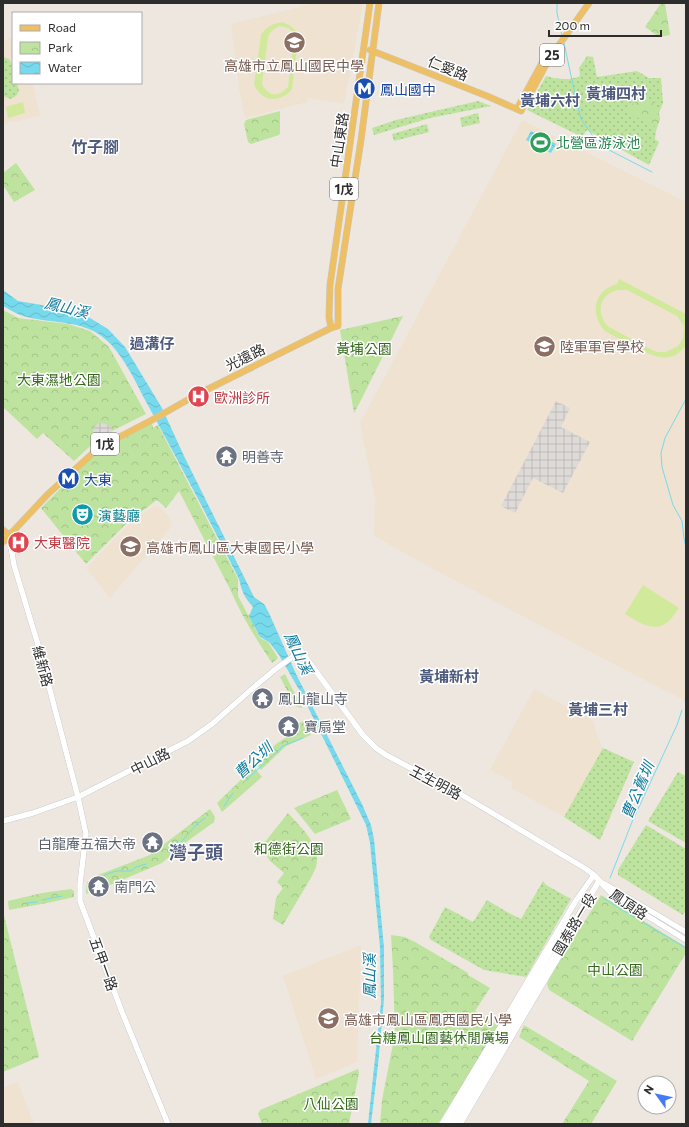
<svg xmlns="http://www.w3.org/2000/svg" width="689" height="1127" font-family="Commissioner,'Noto Sans TC',sans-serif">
	<defs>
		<pattern id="grass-dots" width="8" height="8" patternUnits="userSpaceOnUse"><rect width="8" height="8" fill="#bde39f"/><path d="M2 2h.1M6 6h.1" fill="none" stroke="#a3c389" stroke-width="1.8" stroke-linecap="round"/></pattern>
		<pattern id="park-crowns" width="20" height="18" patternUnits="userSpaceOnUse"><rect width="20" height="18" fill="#bde39f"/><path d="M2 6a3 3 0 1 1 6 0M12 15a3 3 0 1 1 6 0" fill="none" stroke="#a3c389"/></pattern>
		<pattern id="plaza-grid" width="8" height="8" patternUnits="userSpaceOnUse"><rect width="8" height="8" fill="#dedad7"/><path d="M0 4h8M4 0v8" fill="none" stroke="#bfbbb9"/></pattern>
		<pattern id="water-waves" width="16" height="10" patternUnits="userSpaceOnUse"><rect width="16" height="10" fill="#77d9ec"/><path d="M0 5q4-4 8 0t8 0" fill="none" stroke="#67bbcb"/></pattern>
	</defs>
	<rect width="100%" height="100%" fill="#eee7e0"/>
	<path fill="#efe2d1" d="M312,3h51l-19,101 -36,-6 -1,5h-4l-58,15 -6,-28 -8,-66 57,-14z
		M13,38v45h20l7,33 -37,8v-84z
		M522,120l164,82v499l-34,-17 -208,-109 -70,-39 1,-38 -15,-75z
		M158,505l12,13 2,8 -62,72 -24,-30 41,-42 24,-18z
		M534,689l58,31 3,4v5l2,4v4l3,4 3,7 -39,69 -53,-29 2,-6 -23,-12z
		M361,945l-4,117 -41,17 -33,-103z
		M18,1082l16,42h-31v-36z"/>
	<path fill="url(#grass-dots)" d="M587,56l6,1 4,20 40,-6 12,7h12l2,25 -4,10 1,6 -4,12 -1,8 4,3 -10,23 -45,-25 -17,-10 -5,7 -55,-27 19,-34c11,3 23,5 34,0l-1,-8z
		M3,57l6,2c5,7 4,15 4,24h4l2,8 -3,5 -5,3 -8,-3z
		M478,101l13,5 -61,12 -56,17 -2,-7 24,-8z
		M478,113l2,10 -18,4 -2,-9z
		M427,124l2,8 -35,9 -2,-7z
		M603,748l31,14 -34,78 -36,-23z
		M678,772l8,4v67l-38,-22z
		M646,825l40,24v61l-3,5 -65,-40v-5z
		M543,881l3,4 25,14 -45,78 -42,-7 -53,-30 -2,-3 16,-30 28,15 14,-22 20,12 14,7z"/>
	<path fill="url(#park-crowns)" d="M661,3h4l5,32 -11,2 -14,-10z
		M651,99l4,2 4,18 -6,9 -25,-17 7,-11z
		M280,111v22l-1,2 -28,9 -3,-2 -4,-18 2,-4z
		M16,163l19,27 -21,12 -11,-17v-12z
		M3,310l15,8 50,6 22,7 19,16 37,67 -46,23 -26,24 -31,-28 -6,6 -34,-32z
		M403,316l-44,88 -5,9 -14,-83z
		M152,423l1,5 5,-3 80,154v17l10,19 3,-1 4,14 5,10 8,4 10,16 -6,5c-16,-24 -31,-48 -42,-74l-51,-98 -13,17 -9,-8 -27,20 -44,44 -45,-56 57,-57z
		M285,674l17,34 -7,-2 -15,-29z
		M304,721l7,14 -25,11 -25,24 -5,-6 20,-20 17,-11 4,-9z
		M254,767l8,10 -40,35 -5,-9z
		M337,790l14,29 -36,15 -21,-26z
		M210,809l5,8 -1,5 -29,21 -23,20 -59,25 -17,6 1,-12 11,-7 52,-20z
		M288,813c13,15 34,32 28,54 -1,3 -3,6 -4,9l-29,49 -10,-6 3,-21 7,-10 -6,-6 7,-9 -14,-12 -9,-14z
		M71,889l3,2v6l-22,5 -43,8 -1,-9 34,-8z
		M601,895l85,52v6l-54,88 -83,-51 -2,-6 3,-7z
		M3,911l36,146 -36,15z
		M391,935l14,2 10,5 53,31v2l22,13 -15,23 24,15 -61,98h-58l2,-24 13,-66 -2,-64z
		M524,1025l93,56 -26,43h-29l27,-43 -70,-44z
		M358,1069l1,4 -10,51h-87l-4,-10 2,-4z"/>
	<path fill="#d0e99b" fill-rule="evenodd" d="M282,22c9,3 15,7 16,17l-6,50c-4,5 -7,7 -13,9 -13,3 -18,-2 -25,-13l7,-50c5,-9 12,-11 21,-13zM279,26c10,1 15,4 15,14l-6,47c-10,11 -19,10 -26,-3l6,-47c2,-6 6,-8 11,-11z
		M23,102l2,11 -17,5 -2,-11z
		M619,279l67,35v31c-15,22 -35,10 -53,1 -9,-5 -19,-10 -28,-15 -16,-17 -11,-41 12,-47zM618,290h9l50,26 7,10 -1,12 -5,8 -12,6h-8l-4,-1 -45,-24c-14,-13 -10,-33 9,-37z
		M643,585l36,23c-3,4 -6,9 -10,13 -14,13 -31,1 -44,-7z"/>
	<path fill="url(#plaza-grid)" d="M556,401l14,7 -9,19 29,15 -27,51 -30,-15 -18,35 -14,-7z
		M99,423l8,1 4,4 1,7 -3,2 -8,4 -6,-3 -2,-3v-5l1,-3z"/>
	<path fill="url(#water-waves)" d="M531,131l25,13 -5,9 -25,-13z
		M3,290l15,11 47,8 25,9 18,11 17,18 37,61 22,48 70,141 10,7 5,9 27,61 66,130 9,21 3,14 10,109v51l-6,66 -7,59h-3l13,-121 -1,-56 -10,-104 -4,-18 -65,-132 -22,-38 -10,-13 -9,-5 -11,-21 4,-9c-9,-10 -11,-15 -14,-28 -29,-58 -59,-115 -90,-172 -13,-23 -26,-56 -49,-72 -20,-14 -46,-12 -69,-17 -11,-2 -19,-7 -28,-12z"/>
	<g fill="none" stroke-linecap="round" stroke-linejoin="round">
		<path stroke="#77d9ec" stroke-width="1" d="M557,3v10l5,23
			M564,43l12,56 5,20 14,20 14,11 43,22
			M686,399l-21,39 -4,15 1,14 11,38 9,16 2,17 2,10
			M685,701l1,-3
			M315,732l5,-2
			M243,783l40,-37 20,-8
			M224,806l9,-13
			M170,853l5,-10h5l17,-19 8,-6
			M610,878l22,-56 45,-97 5,-15
			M87,889l4,-5 16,-10 9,-3h15l5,-4 10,-3
			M603,898l34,21
			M42,900l20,-4
			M27,903l10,-1
			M644,923l42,25"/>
		<defs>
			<path id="secondary" d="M9,535l5,30 25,83 39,149 8,37 -6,50v17l42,111 46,112
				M3,821l30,-8 45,-16 110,-56 24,-17 41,-36 24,-20 24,-17 62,84 13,13 10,7 76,40 124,74 8,6 18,19 74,46
				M605,884l81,48
				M442,1124l135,-225 17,-24
				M448,1124l82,-138 37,-63
				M454,1124l145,-243
				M460,1124l118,-200"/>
			<path id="primary" d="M370,50l117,46 34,15 28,-52 40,-56
				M517,109l25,-46
				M331,328l-2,-11 1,-32 40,-282
				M3,530l6,5
				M3,542l45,-48 45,-41 13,-9 46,-24 46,-26 133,-66 7,-2v-37l23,-149 18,-137"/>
		</defs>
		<use href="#secondary" stroke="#b3b7c0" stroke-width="6"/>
		<use href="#primary" stroke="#c8c8c8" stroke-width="7"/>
		<use href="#secondary" stroke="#fff" stroke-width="5.5"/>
		<use href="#primary" stroke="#eec066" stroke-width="6"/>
	</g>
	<defs>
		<symbol id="school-disc" viewBox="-11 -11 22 22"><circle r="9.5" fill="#8d6e63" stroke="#fff"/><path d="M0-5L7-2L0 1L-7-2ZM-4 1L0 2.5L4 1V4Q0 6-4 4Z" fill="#fff"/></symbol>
		<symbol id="metro-disc" viewBox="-11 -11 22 22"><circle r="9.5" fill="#1a4fb4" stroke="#fff"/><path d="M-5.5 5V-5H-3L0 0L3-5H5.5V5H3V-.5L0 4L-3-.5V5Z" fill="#fff"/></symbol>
		<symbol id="stadium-disc" viewBox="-11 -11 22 22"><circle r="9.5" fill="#2e9e5b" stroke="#fff"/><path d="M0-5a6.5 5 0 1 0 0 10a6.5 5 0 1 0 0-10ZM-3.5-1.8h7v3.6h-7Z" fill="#fff"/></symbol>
		<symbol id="university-disc" viewBox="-11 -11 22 22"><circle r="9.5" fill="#8d6e63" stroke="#fff"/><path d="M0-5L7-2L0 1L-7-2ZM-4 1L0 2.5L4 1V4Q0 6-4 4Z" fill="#fff"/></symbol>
		<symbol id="hospital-disc" viewBox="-11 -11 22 22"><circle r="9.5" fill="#e0444e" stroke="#fff"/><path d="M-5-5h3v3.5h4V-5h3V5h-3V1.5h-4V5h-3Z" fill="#fff"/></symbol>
		<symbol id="temple-disc" viewBox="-11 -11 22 22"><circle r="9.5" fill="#6b7280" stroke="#fff"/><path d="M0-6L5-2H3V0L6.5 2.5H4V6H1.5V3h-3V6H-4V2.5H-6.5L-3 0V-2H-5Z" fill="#fff"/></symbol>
		<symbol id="theatre-disc" viewBox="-11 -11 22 22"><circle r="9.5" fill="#0f9aa8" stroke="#fff"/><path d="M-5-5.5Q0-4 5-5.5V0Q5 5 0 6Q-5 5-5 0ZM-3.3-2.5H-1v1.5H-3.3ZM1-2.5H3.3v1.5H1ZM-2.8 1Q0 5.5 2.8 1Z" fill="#fff"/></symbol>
	</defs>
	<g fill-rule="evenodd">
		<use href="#school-disc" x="282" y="30" width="25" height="25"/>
		<use href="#metro-disc" x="352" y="76" width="25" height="25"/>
		<use href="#stadium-disc" x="528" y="130" width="25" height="25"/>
		<use href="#university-disc" x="532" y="334" width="25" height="25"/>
		<use href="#hospital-disc" x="186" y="384" width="25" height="25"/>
		<use href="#temple-disc" x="214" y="444" width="25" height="25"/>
		<use href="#metro-disc" x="56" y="466" width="25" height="25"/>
		<use href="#theatre-disc" x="70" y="502" width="25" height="25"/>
		<use href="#hospital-disc" x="6" y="530" width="25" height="25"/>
		<use href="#school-disc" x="118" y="534" width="25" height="25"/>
		<use href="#temple-disc" x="250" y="686" width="25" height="25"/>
		<use href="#temple-disc" x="276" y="714" width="25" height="25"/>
		<use href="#temple-disc" x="140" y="830" width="25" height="25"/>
		<use href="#temple-disc" x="86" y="874" width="25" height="25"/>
		<use href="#school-disc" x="316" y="1006" width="25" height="25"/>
	</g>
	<g text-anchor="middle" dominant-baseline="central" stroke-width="3" stroke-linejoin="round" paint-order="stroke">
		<g fill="#fff" stroke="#6c6c6c" stroke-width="1">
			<rect x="540" y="44" width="24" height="22" rx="3"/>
			<rect x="330" y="178" width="28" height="22" rx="3"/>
			<rect x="91" y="433" width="28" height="22" rx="3"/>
		</g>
		<g font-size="13" font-weight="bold" fill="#2d2d2d">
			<text x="552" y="55">25</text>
			<text x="344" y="189">1戊</text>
			<text x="105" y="444">1戊</text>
		</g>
		<g font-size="14" fill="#785e54" stroke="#fff" text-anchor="start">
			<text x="294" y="65" text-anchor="middle">高雄市立鳳山國民中學</text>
			<text x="560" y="346">陸軍軍官學校</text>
			<text x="146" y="547">高雄市鳳山區大東國民小學</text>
			<text x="344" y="1019">高雄市鳳山區鳳西國民小學</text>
		</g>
		<g font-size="14" fill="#2d2d2d" stroke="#fff">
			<text transform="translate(448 68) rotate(22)">仁愛路</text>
			<text transform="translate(339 140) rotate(-82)">中山東路</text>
			<text transform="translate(245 357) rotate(-26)">光遠路</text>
			<text transform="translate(43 666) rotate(75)">維新路</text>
			<text transform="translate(150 761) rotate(-27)">中山路</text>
			<text transform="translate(436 782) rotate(28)">王生明路</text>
			<text transform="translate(629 904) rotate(34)">鳳頂路</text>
			<text transform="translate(574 924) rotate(-59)">國泰路一段</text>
			<text transform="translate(104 964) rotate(70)">五甲一路</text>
		</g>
		<g font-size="14" fill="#164399" stroke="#fff" text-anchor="start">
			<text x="380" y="89">鳳山國中</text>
			<text x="84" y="479">大東</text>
		</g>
		<g font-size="14" fill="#27864d" stroke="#fff" text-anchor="start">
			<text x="556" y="142">北營區游泳池</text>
		</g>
		<g font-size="14" fill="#356a1d" stroke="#fff">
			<text x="364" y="348">黃埔公園</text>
			<text x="59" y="379">大東濕地公園</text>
			<text x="289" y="848">和德街公園</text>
			<text x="615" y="969">中山公園</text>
			<text x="439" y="1037">台糖鳳山園藝休閒廣場</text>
			<text x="331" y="1103">八仙公園</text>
		</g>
		<g font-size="14" fill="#be3a42" stroke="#fff" text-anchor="start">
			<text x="214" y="397">歐洲診所</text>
			<text x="34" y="542">大東醫院</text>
		</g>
		<g font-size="14" fill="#5b616d" stroke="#fff" text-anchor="start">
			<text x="242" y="456">明善寺</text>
			<text x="278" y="698">鳳山龍山寺</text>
			<text x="304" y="726">寶扇堂</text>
			<text x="136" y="843" text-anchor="end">白龍庵五福大帝</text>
			<text x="114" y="886">南門公</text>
		</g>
		<g font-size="14" fill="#0d838f" stroke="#fff" text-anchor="start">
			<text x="98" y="515">演藝廳</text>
		</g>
		<g font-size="15" font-weight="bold" fill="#4e5b7d" stroke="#fff">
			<text x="616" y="93">黃埔四村</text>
			<text x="550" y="100">黃埔六村</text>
			<text x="152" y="343">過溝仔</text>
			<text x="449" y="676">黃埔新村</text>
			<text x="598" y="709">黃埔三村</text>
		</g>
		<g font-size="15" font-style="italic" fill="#117c9d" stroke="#fff">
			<text transform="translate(67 307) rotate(14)">鳳山溪</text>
			<text transform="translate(299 653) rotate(65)">鳳山溪</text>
			<text transform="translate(253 760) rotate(-42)">曹公圳</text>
			<text transform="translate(637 790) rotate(-67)">曹公舊圳</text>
			<text transform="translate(369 976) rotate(-90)">鳳山溪</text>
		</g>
		<g font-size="16" font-weight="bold" fill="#4e5b7d" stroke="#fff">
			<text x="95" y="146">竹子腳</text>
		</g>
		<g font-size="18" font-weight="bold" fill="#4e5b7d" stroke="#fff">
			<text x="196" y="852">灣子頭</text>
		</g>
	</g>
	<rect width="689" height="1127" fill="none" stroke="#2d2d2d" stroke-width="8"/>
	<rect x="12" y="12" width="130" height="72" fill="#ffffff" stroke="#ababab"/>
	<rect x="20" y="25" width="20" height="6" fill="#eec066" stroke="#ababab"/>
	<text x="48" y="32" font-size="12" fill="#2d2d2d">Road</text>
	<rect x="20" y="42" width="20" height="12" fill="url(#park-crowns)" stroke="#ababab"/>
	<text x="48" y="52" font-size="12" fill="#2d2d2d">Park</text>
	<rect x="20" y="62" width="20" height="12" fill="url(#water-waves)" stroke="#ababab"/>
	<text x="48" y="72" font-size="12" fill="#2d2d2d">Water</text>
	<g transform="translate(657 1095) rotate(303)"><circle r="19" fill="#ffffff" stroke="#ababab"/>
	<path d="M0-3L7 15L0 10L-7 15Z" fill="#4679f5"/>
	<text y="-6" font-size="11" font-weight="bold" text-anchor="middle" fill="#2d2d2d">N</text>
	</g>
	<path d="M549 30v6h112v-6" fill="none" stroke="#2d2d2d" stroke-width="2"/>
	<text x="555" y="30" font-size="12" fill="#2d2d2d" stroke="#ffffff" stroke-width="3" paint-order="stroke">200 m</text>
</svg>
